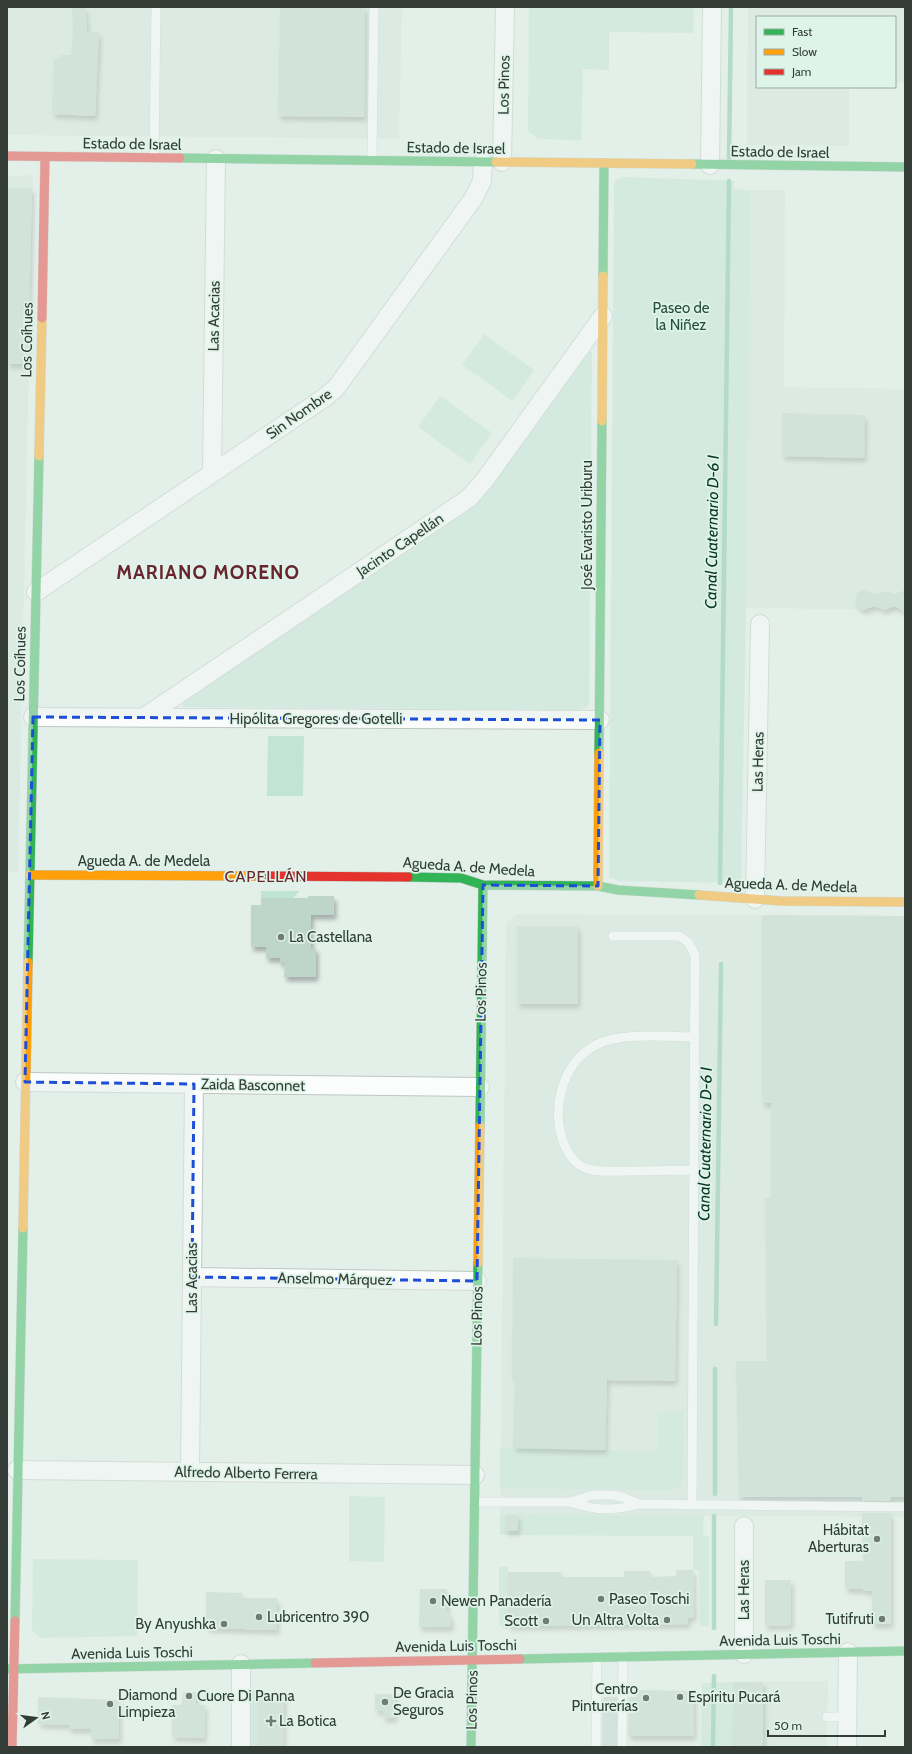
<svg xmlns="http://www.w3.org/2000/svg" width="912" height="1754" font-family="Cabin,sans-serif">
	<defs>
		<filter id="shadow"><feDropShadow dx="2.5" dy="4.5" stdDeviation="2" flood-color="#0004"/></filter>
	</defs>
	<rect width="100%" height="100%" fill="#e3efe9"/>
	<path fill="#d1e7dd" d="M7,7h395l-3,132 -392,-4z
		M748,7h157v76h-10v-66h-138v70h92v59l-102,-1z
		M33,175l-15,697h-11v-696z
		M750,190h35l-1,197 121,2v221l-159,-2z
		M516,914l389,2v601l-201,-1 -1,20 -203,-1 6,-612z
		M828,1681l-1,66h-95l1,-65z"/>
	<path fill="#c1e5d4" d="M529,7h165l-1,26 -84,-1v38l-26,-1 -2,71 -43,-1 -10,-8z
		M624,177l110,4v8l16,1 -4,418 -5,275 -122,-2 -10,-4 5,-694 3,-4z
		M484,334l50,36 -21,31 -51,-36z
		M592,351l-3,354 -4,3 -7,2 -396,-3 1,-5 293,-198 11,-12 101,-140z
		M440,396l52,37 -22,31 -52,-37z
		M268,736h36l-1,60h-36z
		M261,891h39l-7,7h-32z
		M658,1412h25v67l-3,7 -5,4 -175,-1v-42l157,5z
		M349,1496l36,1 -1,65 -35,-1z
		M500,1514l203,2v20h6v90h-9l-1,-56h-6v-34l-193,-1z
		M33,1559l105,1 -1,76 -97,2 -8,-8z
		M499,1567h9v62h-4l-5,-5z
		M733,1682l-1,65h-31l1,-64z
		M248,1691h10v56h-11z"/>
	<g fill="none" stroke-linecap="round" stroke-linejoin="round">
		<path stroke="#7ac2a4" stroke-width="4.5" d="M729,159l2,-152
			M720,883l9,-702
			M716,1324l5,-360
			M715,1494v-125
			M714,1628v-112
			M713,1747l1,-71"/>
	</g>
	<path fill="#bdd5ca" filter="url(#shadow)" d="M72,7h13l2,25h12l-4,84 -43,-2 2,-55h6v-4h11l2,-24z
		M280,7h85l-1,110 -86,-1z
		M7,188h25l-4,176h-21z
		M782,413l83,2 -1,43 -82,-2z
		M905,590v22l-10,-6 -11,4 -10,-4 -10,4 -6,-2 -3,-5 2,-10 6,-3 12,4 11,-3 9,3z
		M308,896h26v19h-23v33h5v29h-32l1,-14h-5v-5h-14v-11h-15v-42h10v-7h47z
		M762,915l143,1v581h-14v4h-29v-4h-123l-3,-136h31l-2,-163h6v-95h-9z
		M517,926h61v78h-61z
		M513,1258l164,2 -2,121 -68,-1 -2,70 -92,-2 2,-69h-3z
		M862,1513h29v111h-19v-33h-9v-2h-18v-28h18z
		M505,1515h13v16h-13z
		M676,1570h17l1,47 -6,1v6l-180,2v-54h53v5h63v-6h26v6l26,-1z
		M765,1580h26v45l-26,1z
		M420,1589h27v23l4,4v11h-32z
		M206,1592l36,1v5h35v32l-71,-2z
		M733,1682h30v65h-31z
		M636,1690l58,1v45h-66l1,-39h7z
		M183,1692h13v13h9l-1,33 -32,-1v-32h10z
		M375,1694h20v24h-12v-7l-8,-1z
		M258,1695h26l-1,52h-25z
		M38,1697l81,3v39h-28v-10h-22v-4l-31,-1z
		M603,1697h14l-1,50h-14z"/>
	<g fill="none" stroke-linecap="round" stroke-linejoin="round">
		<defs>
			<path id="lane" d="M154,158l2,-151
				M372,161l2,-154
				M613,936h66l9,6 7,13 -3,549
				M694,1170c-21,0 -43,1 -64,1 -15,0 -31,2 -45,-3 -10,-4 -16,-13 -20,-22 -15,-34 -4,-83 31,-101 23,-13 72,-8 99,-8
				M474,1502h96l23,-7h19l10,2 18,7
				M570,1502c27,9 42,9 70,2l265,3
				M827,1717h20
				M596,1747l1,-90
				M622,1747l1,-91"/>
			<path id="street" d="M502,162l3,-155
				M710,165l2,-158
				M212,473l4,-314
				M36,592l288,-194 12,-10 137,-189 9,-18 1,-19
				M33,717l567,3
				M143,718l326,-220 15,-17 119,-165
				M755,899l5,-275
				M25,1082l455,5
				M192,1277l285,4
				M17,1470l458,5
				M190,1472l4,-388
				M744,1526v128
				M241,1747v-83
				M847,1747l1,-95"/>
			<path id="fast" d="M180,158l316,4
				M692,164l213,3
				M603,276l1,-113
				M599,753l3,-332
				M408,877l53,1 22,7 115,1 20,4 81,5
				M28,962l11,-506
				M480,1126l3,-241
				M15,1621l8,-393
				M520,1659l385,-8
				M7,1669l308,-6
				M471,1747l7,-484"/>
			<path id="slow" d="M496,162l196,2
				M602,421l1,-145
				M39,456l3,-138
				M30,875l230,1
				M598,886l1,-133
				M699,895l82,6 124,1
				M23,1228l5,-266
				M478,1263l2,-137"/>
			<path id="jam" d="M7,156l173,2
				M42,318l3,-161
				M260,876l148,1
				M315,1663l205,-4
				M12,1747l3,-126"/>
		</defs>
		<use href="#lane" stroke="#bec7c2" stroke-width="10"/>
		<use href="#street" stroke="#bec7c2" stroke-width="20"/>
		<use href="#fast" stroke="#bec7c2" stroke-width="10"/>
		<use href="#slow" stroke="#bec7c2" stroke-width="10"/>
		<use href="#jam" stroke="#bec7c2" stroke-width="10"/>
		<use href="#lane" stroke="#fbfdfc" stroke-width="9"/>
		<use href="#street" stroke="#fbfdfc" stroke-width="18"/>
		<use href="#fast" stroke="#30b455" stroke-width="9"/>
		<use href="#slow" stroke="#ff9f0a" stroke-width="9"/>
		<use href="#jam" stroke="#e5322d" stroke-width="9"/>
	</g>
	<path d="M0 0H912V1754H0ZM33,717l567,3 -2,166 -115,-1 -6,396 -285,-4 2,-193 -169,-2z" fill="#e3efe9" fill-opacity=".55" fill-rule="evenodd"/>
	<path fill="none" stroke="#1d4ed8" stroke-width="3" stroke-dasharray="8 5" stroke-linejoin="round" d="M33,717l567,3 -2,166 -115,-1 -6,396 -285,-4 2,-193 -169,-2z"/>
	<g fill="#717b76" stroke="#def4e9" stroke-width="1.5">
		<circle cx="281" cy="937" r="4"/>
		<circle cx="877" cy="1539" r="4"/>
		<circle cx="601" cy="1599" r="4"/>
		<circle cx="433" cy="1601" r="4"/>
		<circle cx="259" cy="1617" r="4"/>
		<circle cx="882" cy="1619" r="4"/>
		<circle cx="667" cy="1620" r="4"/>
		<circle cx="546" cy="1621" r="4"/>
		<circle cx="224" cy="1624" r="4"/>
		<circle cx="189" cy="1696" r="4"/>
		<circle cx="680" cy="1697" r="4"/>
		<circle cx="646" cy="1698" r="4"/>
		<circle cx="385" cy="1702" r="4"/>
		<circle cx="110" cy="1704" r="4"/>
		<path d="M269 1715h4v4h4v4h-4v4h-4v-4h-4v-4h4z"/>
	</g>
	<g text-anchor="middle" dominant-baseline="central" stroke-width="3.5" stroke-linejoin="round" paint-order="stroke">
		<g font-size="15" fill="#343c38" stroke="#def4e9">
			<text transform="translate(504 85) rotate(-89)">Los Pinos</text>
			<text transform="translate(132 144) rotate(1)">Estado de Israel</text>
			<text transform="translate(456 148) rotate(1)">Estado de Israel</text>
			<text transform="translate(780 152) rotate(1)">Estado de Israel</text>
			<text transform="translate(214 316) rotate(-89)">Las Acacias</text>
			<text transform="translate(27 340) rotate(-89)">Los Coíhues</text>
			<text transform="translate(299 414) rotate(-35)">Sin Nombre</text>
			<text transform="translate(587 525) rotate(-90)">José Evaristo Uriburu</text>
			<text transform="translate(400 545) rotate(-34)">Jacinto Capellán</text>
			<text transform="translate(20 664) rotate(-89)">Los Coíhues</text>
			<text x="316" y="719">Hipólita Gregores de Gotelli</text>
			<text transform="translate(758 762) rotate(-89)">Las Heras</text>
			<text x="144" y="861">Agueda A. de Medela</text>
			<text transform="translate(469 867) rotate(4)">Agueda A. de Medela</text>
			<text transform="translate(791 885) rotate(2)">Agueda A. de Medela</text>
			<text transform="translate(481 992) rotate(-89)">Los Pinos</text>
			<text transform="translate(253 1085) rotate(1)">Zaida Basconnet</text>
			<text transform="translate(192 1278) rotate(-90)">Las Acacias</text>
			<text transform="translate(335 1279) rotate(1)">Anselmo Márquez</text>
			<text transform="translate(477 1316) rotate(-89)">Los Pinos</text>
			<text transform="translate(246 1473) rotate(1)">Alfredo Alberto Ferrera</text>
			<text transform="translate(744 1590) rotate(-90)">Las Heras</text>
			<text transform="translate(780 1640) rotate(-1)">Avenida Luis Toschi</text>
			<text transform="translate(456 1646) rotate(-1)">Avenida Luis Toschi</text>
			<text transform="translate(132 1653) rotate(-1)">Avenida Luis Toschi</text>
			<text transform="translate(472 1700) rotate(-89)">Los Pinos</text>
		</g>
		<g font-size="15" fill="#244e3d" stroke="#def4e9">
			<text x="681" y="308">Paseo de<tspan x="681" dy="17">la Niñez</tspan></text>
		</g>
		<g font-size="15" fill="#343c38" stroke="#def4e9" text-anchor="start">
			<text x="289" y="937">La Castellana</text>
			<text x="869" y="1530" text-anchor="end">Hábitat<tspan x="869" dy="17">Aberturas</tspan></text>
			<text x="609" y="1599">Paseo Toschi</text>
			<text x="441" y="1601">Newen Panadería</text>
			<text x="267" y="1617">Lubricentro 390</text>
			<text x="874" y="1619" text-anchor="end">Tutifruti</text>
			<text x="659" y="1620" text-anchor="end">Un Altra Volta</text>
			<text x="538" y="1621" text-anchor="end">Scott</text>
			<text x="216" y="1624" text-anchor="end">By Anyushka</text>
			<text x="638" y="1689" text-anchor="end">Centro<tspan x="638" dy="17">Pinturerías</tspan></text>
			<text x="393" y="1693">De Gracia<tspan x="393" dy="17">Seguros</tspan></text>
			<text x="118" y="1695">Diamond<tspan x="118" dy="17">Limpieza</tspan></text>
			<text x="197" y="1696">Cuore Di Panna</text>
			<text x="688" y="1697">Espíritu Pucará</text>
			<text x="279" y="1721">La Botica</text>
		</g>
		<g font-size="16" font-style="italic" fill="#093626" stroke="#def4e9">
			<text transform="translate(712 532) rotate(-89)">Canal Cuaternario D-6 I</text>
			<text transform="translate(705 1144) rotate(-89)">Canal Cuaternario D-6 I</text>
		</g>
		<g font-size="16" letter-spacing="1" fill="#6a242f" stroke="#def4e9">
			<text x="266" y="876">CAPELLÁN</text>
		</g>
		<g font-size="19" font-weight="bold" letter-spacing="1" fill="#6a242f" stroke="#def4e9">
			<text x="208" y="572">MARIANO MORENO</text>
		</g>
	</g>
	<rect width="912" height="1754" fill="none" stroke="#343c38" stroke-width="16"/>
	<rect x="756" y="16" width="140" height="72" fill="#def4e9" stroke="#9aaaa2"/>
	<rect x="764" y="29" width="20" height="6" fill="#30b455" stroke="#9aaaa2"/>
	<text x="792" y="36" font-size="12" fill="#343c38">Fast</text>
	<rect x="764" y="49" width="20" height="6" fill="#ff9f0a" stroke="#9aaaa2"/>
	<text x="792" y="56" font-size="12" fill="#343c38">Slow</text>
	<rect x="764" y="69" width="20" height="6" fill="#e5322d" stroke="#9aaaa2"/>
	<text x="792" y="76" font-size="12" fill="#343c38">Jam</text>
	<g transform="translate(36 1718) rotate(76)" stroke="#def4e9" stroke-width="3" paint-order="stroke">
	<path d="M0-3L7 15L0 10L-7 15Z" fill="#343c38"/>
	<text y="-6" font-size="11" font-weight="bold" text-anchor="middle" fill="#343c38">N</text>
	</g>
	<path d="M768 1730v6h117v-6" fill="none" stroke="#343c38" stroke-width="2"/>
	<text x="774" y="1730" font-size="12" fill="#343c38" stroke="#def4e9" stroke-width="3" paint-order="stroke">50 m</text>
</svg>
